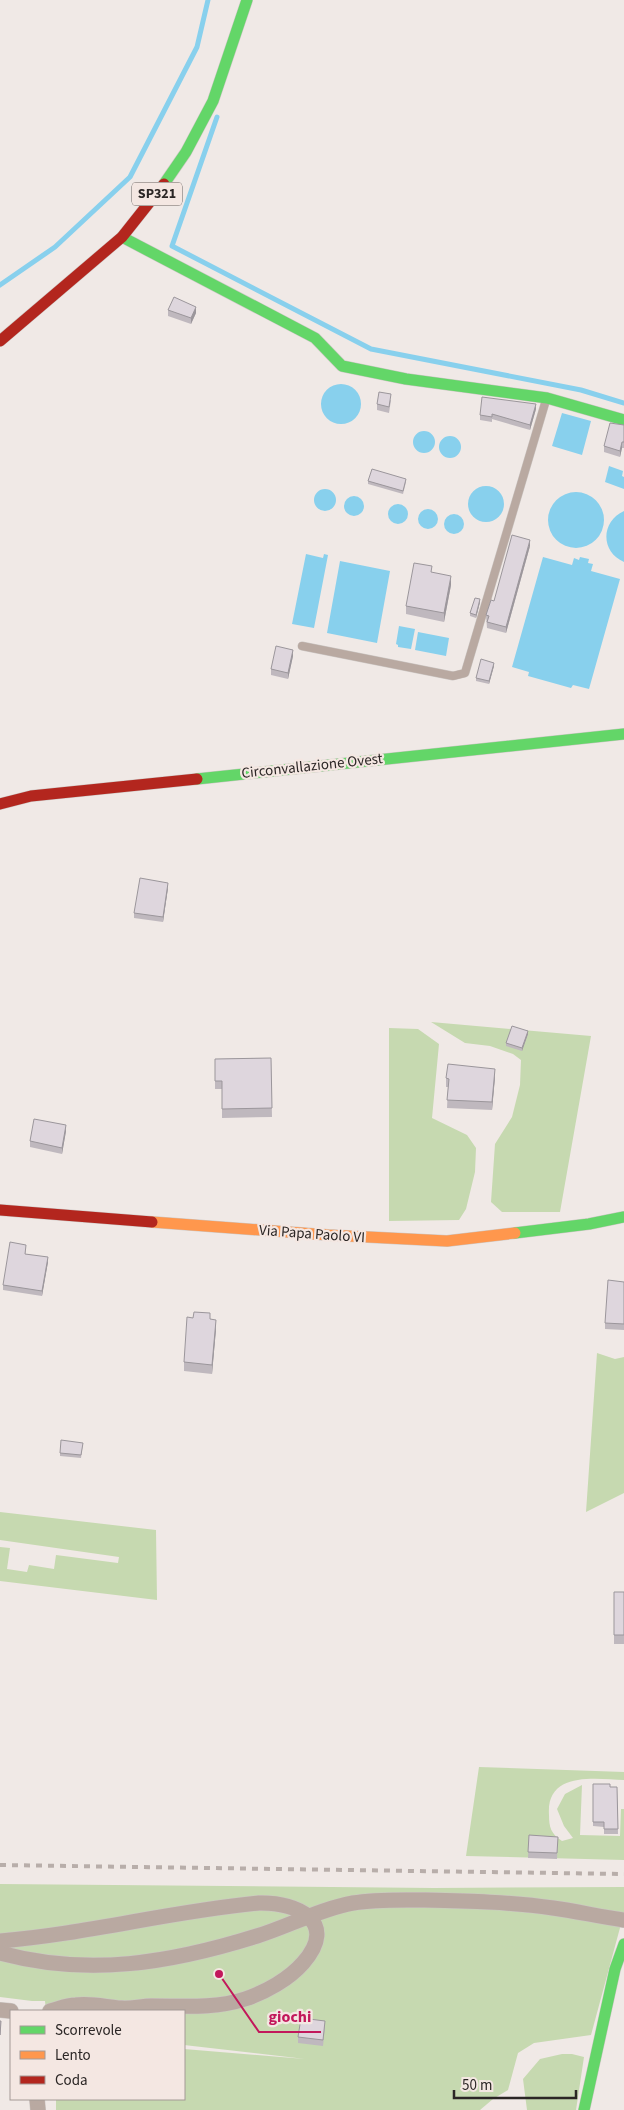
<svg xmlns="http://www.w3.org/2000/svg" width="624" height="2110" font-family="'Source Sans 3',sans-serif">
	<rect width="100%" height="100%" fill="#f0e9e6"/>
	<path fill="#c6d9b0" d="M431,1022l160,14 -31,176h-58l-11,-10 4,-58 17,-27 8,-32 1,-25 -8,-6 -23,-8 -25,-3z
		M389,1028l29,1 21,15 -7,74 35,17 9,13 -1,24 -9,37 -7,11 -70,1z
		M597,1353l18,6 9,-2v136l-38,19z
		M0,1512l156,18 1,70 -157,-19v-34l10,1 -3,21 20,3 2,-7 25,4 2,-14 62,8 1,-6 -119,-17z
		M479,1767l145,5v8c-29,-1 -78,-9 -75,35 0,12 2,19 13,26l11,-3 -9,-12 -7,-17 8,-15 17,-9 -2,50 40,1 1,-27h3v51l-158,-4z
		M0,1884l434,4 190,-1v26l-33,122 -57,8 -16,10 -10,37 -15,9 -13,11h-424v-11h128v-50l121,10 -121,-14v-34h-138l-1,-10h-13l-32,-4z
		M562,2054h10l12,3 -8,53h-49l-4,-31 17,-20z"/>
	<path fill="#88d0ed" d="M321 404a20 20 0 1 1 40 0a20 20 0 1 1-40 0Z
		M562,413l29,8 -9,34 -30,-9z
		M413 442a11 11 0 1 1 22 0a11 11 0 1 1-22 0Z
		M439 447a11 11 0 1 1 22 0a11 11 0 1 1-22 0Z
		M609,466l14,5 -1,5 2,1v12l-19,-7z
		M468 504a18 18 0 1 1 36 0a18 18 0 1 1-36 0Z
		M314 500a11 11 0 1 1 22 0a11 11 0 1 1-22 0Z
		M548 520a28 28 0 1 1 56 0a28 28 0 1 1-56 0Z
		M344 506a10 10 0 1 1 20 0a10 10 0 1 1-20 0Z
		M388 514a10 10 0 1 1 20 0a10 10 0 1 1-20 0Z
		M418 519a10 10 0 1 1 20 0a10 10 0 1 1-20 0Z
		M624,511v51c-24,-10 -23,-41 0,-51z
		M444 524a10 10 0 1 1 20 0a10 10 0 1 1-20 0Z
		M306,554l17,4 1,-4 4,1 -14,73 -22,-4z
		M543,557l29,8 2,-7 5,2 1,-3 9,2 -1,4 5,1 -2,7 29,8 -31,110 -16,-4 -2,3 -43,-12 1,-4 -17,-5z
		M340,561l50,10 -13,72 -50,-10z
		M399,626l16,3 -4,20 -13,-2v-2l-2,-1z
		M418,632l31,6 -3,18 -31,-6z"/>
	<g fill="none" stroke-linecap="round" stroke-linejoin="round">
		<path stroke="#88d0ed" stroke-width="5" d="M217,117l-45,129 199,103 210,41 43,13
			M0,285l55,-38 75,-70 67,-130 11,-47"/>
		<defs>
			<path id="lane" d="M302,646l151,30 12,-3 81,-273"/>
			<path id="street" d="M0,1941c87,-7 172,-30 259,-38 39,-1 80,19 44,60 -14,16 -37,29 -58,36 -31,10 -62,7 -94,7 -10,0 -20,3 -30,2 -15,-1 -30,-5 -45,-3 -9,0 -18,4 -26,6
				M0,1953c88,24 171,10 257,-17 32,-10 63,-27 96,-33 23,-4 48,-3 72,-3 43,1 86,2 128,8 24,3 47,9 71,12
				M0,2010l11,1
				M37,2099l1,11"/>
			<path id="fast" d="M164,184l22,-32 27,-51 34,-101
				M122,237l193,101 27,28 64,13 141,19 77,22
				M197,779l427,-45
				M515,1233l74,-9 35,-7
				M584,2110l31,-141 9,-25"/>
			<path id="slow" d="M152,1222l176,13 119,6 68,-8"/>
			<path id="jam" d="M0,341l122,-104 42,-53
				M0,804l31,-8 166,-17
				M0,1210l152,12"/>
		</defs>
		<use href="#lane" stroke="#ccc7c4" stroke-width="9"/>
		<use href="#street" stroke="#ccc7c4" stroke-width="16"/>
		<use href="#fast" stroke="#ccc7c4" stroke-width="12"/>
		<use href="#slow" stroke="#ccc7c4" stroke-width="12"/>
		<use href="#jam" stroke="#ccc7c4" stroke-width="12"/>
		<use href="#lane" stroke="#b9a9a1" stroke-width="8"/>
		<use href="#street" stroke="#b9a9a1" stroke-width="15"/>
		<use href="#fast" stroke="#63d668" stroke-width="11"/>
		<use href="#slow" stroke="#ff974d" stroke-width="11"/>
		<use href="#jam" stroke="#b3261e" stroke-width="11"/>
		<path stroke="#b8aeaa" stroke-width="4" stroke-dasharray="6 6" stroke-linecap="butt" d="M0,1865l624,9"/>
	</g>
	<path fill="#bfb8be" d="M168,310l28,3 -5,11 -23,-8z
		M391,400l-2,13 -12,-3v-6z
		M536,409l-6,21 -38,-11v3l-12,-2v-5z
		M624,425v23h-2l-2,9 -16,-5v-6z
		M368,481l38,1 -3,12 -35,-10z
		M530,546l-24,87 -19,-5 -1,-13 8,-14z
		M451,585l-7,37 -38,-8v-8z
		M480,602l-4,16 -6,-2v-3z
		M293,656l-5,23 -17,-4v-6z
		M494,666l-5,18 -13,-3v-3z
		M168,888l-5,34 -29,-4v-5z
		M528,1034l-6,17 -16,-5v-3z
		M271,1058l1,59 -50,1v-29h-7v-30z
		M495,1077l-3,33 -45,-2 1,-21h-2v-9z
		M66,1131l-4,23 -32,-7v-6z
		M26,1250l-1,4 23,8 -6,34 -39,-6v-5z
		M624,1282v48l-19,-1v-6z
		M210,1319l6,10 -4,45 -28,-3v-9z
		M83,1443l-2,15 -21,-2v-3z
		M614,1592h10v52h-10z
		M593,1784l17,3h7l1,47h-14v-7l-11,-1z
		M529,1835l29,2 -1,22 -29,-1z
		M325,2027l-2,19 -25,-3v-6z"/>
	<path fill="#9b969b" d="M196,307v6l-5,11v-6z
		M536,404v5l-6,21v-5z
		M622,442v6l-2,9v-6z
		M530,540v6l-24,87v-6z
		M451,576v9l-7,37v-9z
		M480,599v3l-4,16v-3z
		M293,650v6l-5,23v-6z
		M494,663v3l-5,18v-3z
		M168,883v5l-5,34v-5z
		M528,1031v3l-6,17v-3z
		M495,1069v8l-3,33v-8z
		M66,1125v6l-4,23v-6z
		M48,1257v5l-6,34v-5z
		M216,1320v9l-4,45v-9z"/>
	<path fill="#ded6dd" stroke="#9b969b" d="M174,297l22,10 -5,11 -23,-8z
		M379,392l12,2 -2,13 -12,-3z
		M482,397l54,7 -6,21 -38,-11v3l-12,-2z
		M610,423l14,2v17h-2l-2,9 -16,-5z
		M372,469l34,10 -3,12 -35,-10z
		M512,535l18,5 -24,87 -19,-5 2,-6 -3,-1 5,-15 3,1z
		M414,563l18,3 -1,6 20,4 -7,37 -38,-7z
		M475,598l5,1 -4,16 -6,-2z
		M276,646l17,4 -5,23 -17,-4z
		M481,659l13,4 -5,18 -13,-3z
		M140,878l28,5 -5,34 -29,-4z
		M512,1026l16,5 -6,17 -16,-5z
		M271,1058l1,50 -50,1v-28h-7v-22z
		M448,1064l47,5 -3,33 -45,-2 2,-21 -3,-1z
		M34,1119l32,6 -4,23 -32,-7z
		M10,1242l16,3 -1,9 23,3 -6,34 -39,-6z
		M608,1280l16,2v42l-19,-1z
		M194,1312l16,1v6l6,1 -4,45 -28,-3 3,-45 6,1z
		M61,1440l22,3 -2,12 -21,-2z
		M614,1592h10v43h-10z
		M593,1784h17v3h7l1,42h-14v-7h-11z
		M529,1835l29,2 -1,16 -29,-1z
		M301,2018l24,3 -2,19 -25,-3z
		M0,2021h1l-1,14z"/>
	<g text-anchor="middle" dominant-baseline="central" stroke-width="4.5" stroke-linejoin="round" paint-order="stroke">
		<rect fill="#f4e7e2" stroke="#67605e" stroke-width="1" x="132" y="182.5" width="50" height="23" rx="4"/>
		<g font-size="14" font-weight="bold" fill="#2b2625">
			<text x="157" y="194">SP321</text>
		</g>
		<g font-size="15" fill="#2b2625" stroke="#f4e7e2">
			<text transform="translate(312 766) rotate(-6)">Circonvallazione Ovest</text>
			<text transform="translate(312 1234) rotate(4)">Via Papa Paolo VI</text>
		</g>
	</g>
	<path fill="none" stroke="#c2185b" stroke-width="2" d="M219 1974L259 2032H321"/>
	<circle fill="#c2185b" stroke="#f4e7e2" stroke-width="2" cx="219" cy="1974" r="5"/>
	<g font-size="16" text-anchor="middle" font-weight="bold" fill="#c2185b" stroke="#f4e7e2" stroke-width="4.5" stroke-linejoin="round" paint-order="stroke">
		<text x="290" y="2022">giochi</text>
	</g>
	<rect x="10" y="2010" width="175" height="90" fill="#f4e7e2" stroke="#a49a96"/>
	<rect x="20" y="2026" width="25" height="8" fill="#63d668" stroke="#a49a96"/>
	<text x="55" y="2035" font-size="15" fill="#2b2625">Scorrevole</text>
	<rect x="20" y="2051" width="25" height="8" fill="#ff974d" stroke="#a49a96"/>
	<text x="55" y="2060" font-size="15" fill="#2b2625">Lento</text>
	<rect x="20" y="2076" width="25" height="8" fill="#b3261e" stroke="#a49a96"/>
	<text x="55" y="2085" font-size="15" fill="#2b2625">Coda</text>
	<path d="M454 2090v8h122v-8" fill="none" stroke="#2b2625" stroke-width="2.5"/>
	<text x="462" y="2090" font-size="15" fill="#2b2625" stroke="#f4e7e2" stroke-width="4" paint-order="stroke">50 m</text>
</svg>
